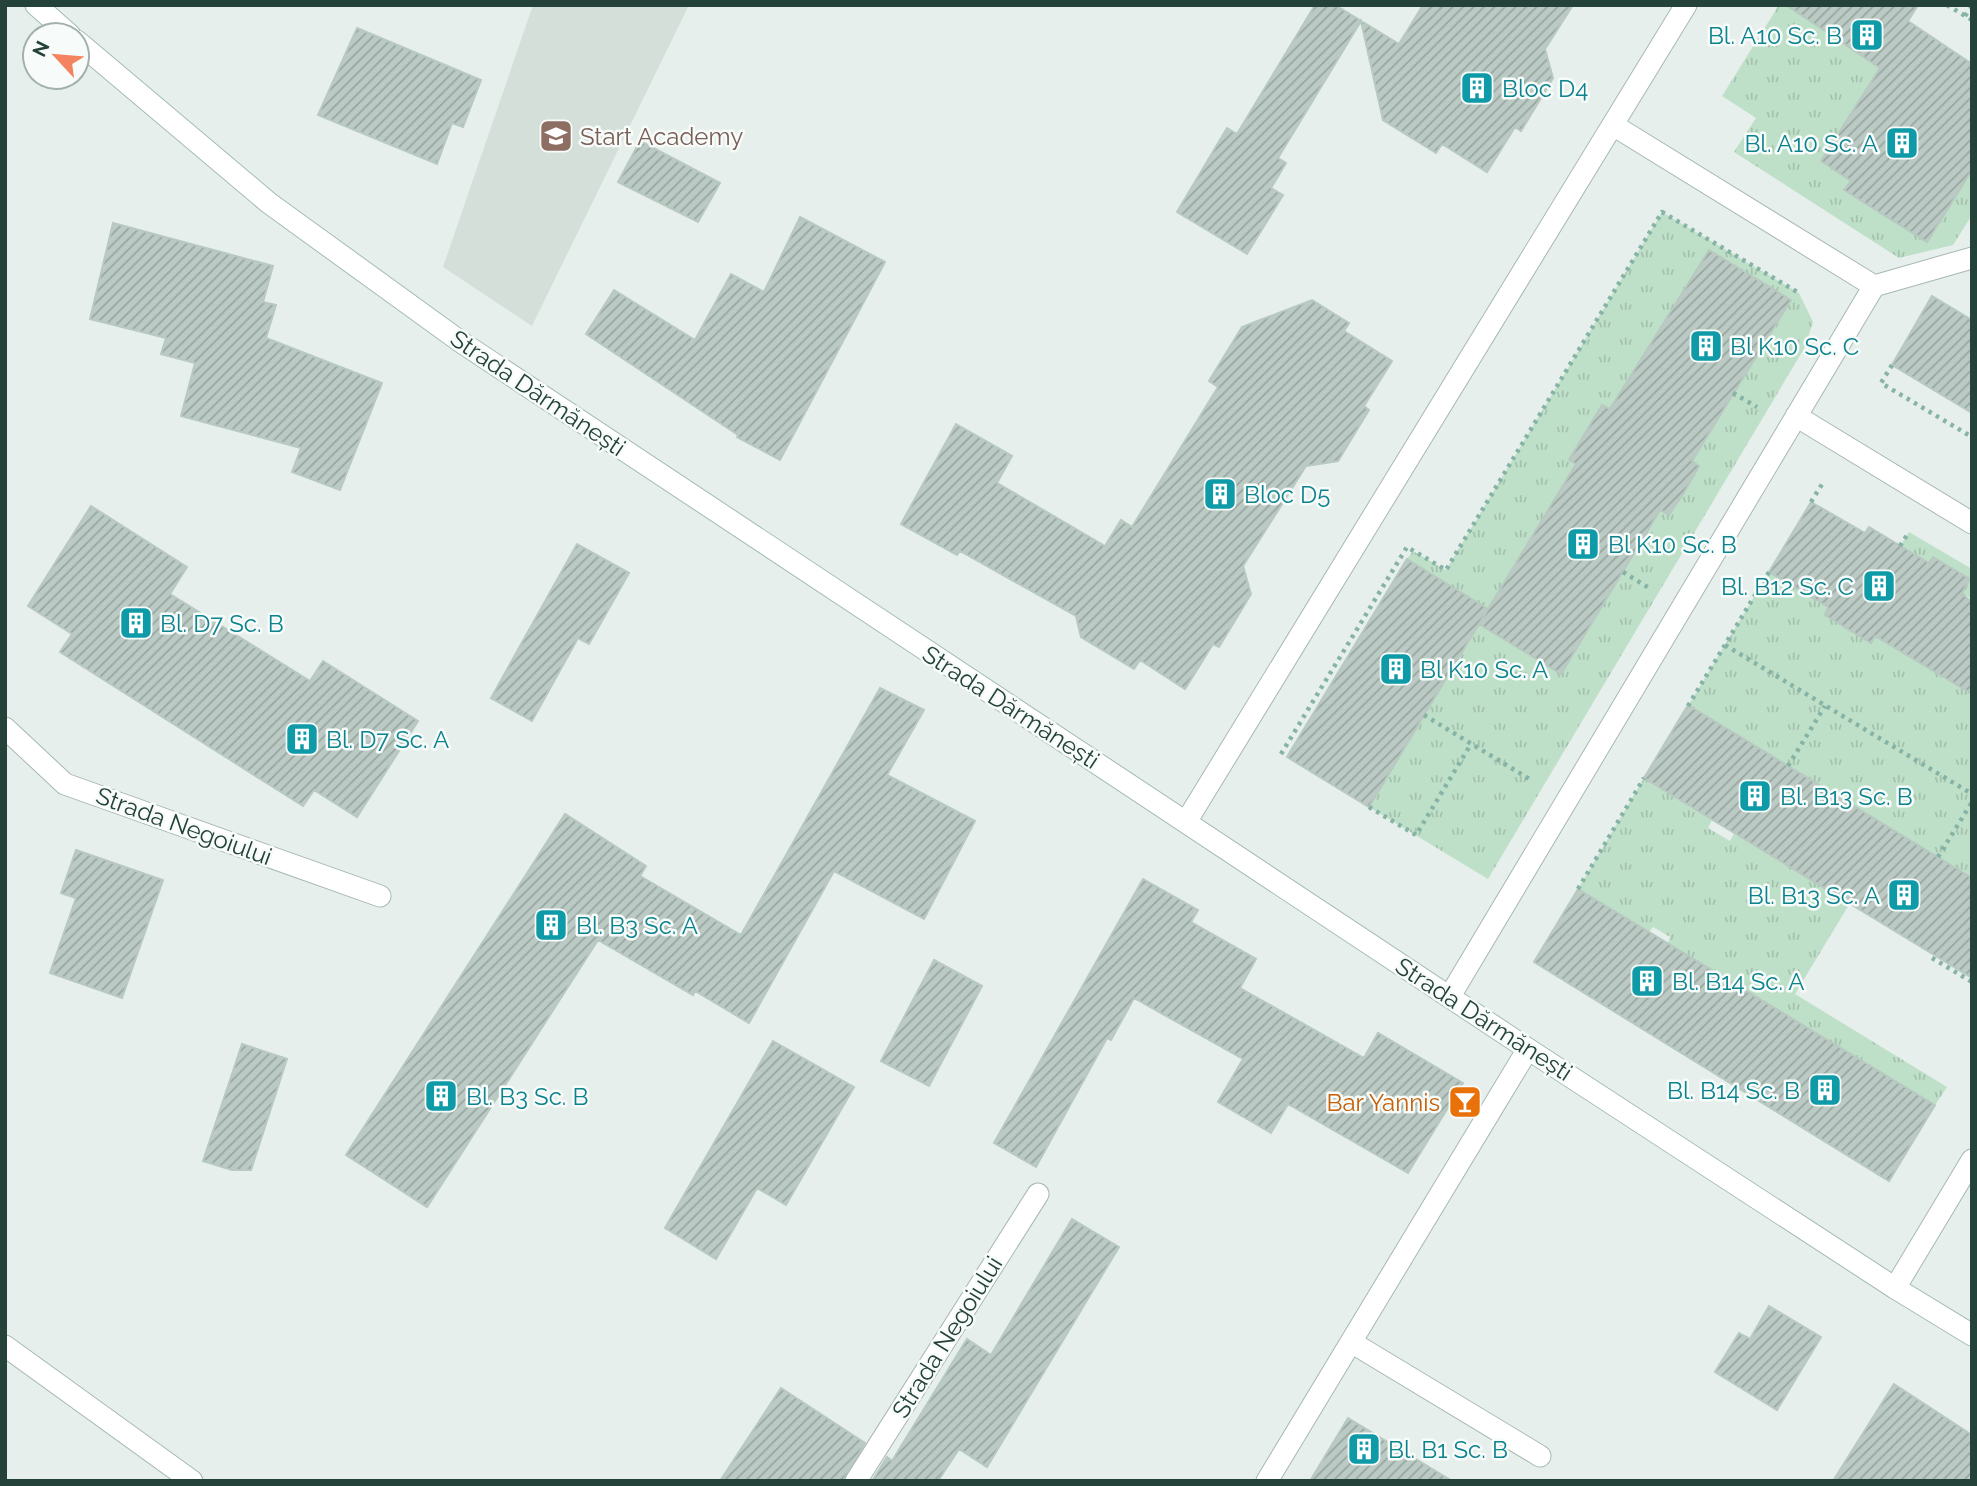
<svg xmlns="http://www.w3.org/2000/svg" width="1977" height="1486" font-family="Raleway,sans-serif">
	<defs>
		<pattern id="grass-tufts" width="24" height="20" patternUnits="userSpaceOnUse" patternTransform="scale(1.75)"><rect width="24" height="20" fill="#bfe0c8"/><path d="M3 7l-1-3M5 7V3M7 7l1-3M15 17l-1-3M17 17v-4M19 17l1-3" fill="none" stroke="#a4c1ad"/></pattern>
		<pattern id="building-hatch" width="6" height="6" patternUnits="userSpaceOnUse" patternTransform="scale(1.75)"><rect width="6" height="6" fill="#bbcac4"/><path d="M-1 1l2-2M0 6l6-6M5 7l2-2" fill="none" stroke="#98a6a0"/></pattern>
	</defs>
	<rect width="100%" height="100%" fill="#e6efeb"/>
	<path fill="#d4dfda" d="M533,5h156l-157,321 -89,-59z"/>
	<path fill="url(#grass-tufts)" d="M1779,5h23l-2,10 49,32 37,12 -65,102 30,20 -7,10 52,32 6,-9 31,20 39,-64v45l-19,30 -54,13 -165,-106 22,-34 -34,-22z
		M1662,212l137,81 14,29 -8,25 -317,532 -119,-72 110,-183 82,50 99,-164 9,5 30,-49 -7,-5 98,-162 -81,-48 -99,158 -8,-3 -33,53 7,5 -88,145 -81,-50 6,-8 33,19z
		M1909,532l63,37v30l-10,-6 8,-14 -37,-22 -8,13 -25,-24z
		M1769,572l59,35 -3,8 46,27 4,-6 97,58v184l-284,-172z
		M1644,778l68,42 -4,8 22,13 4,-7 116,69 -55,91 152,93 -12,18 -267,-162 2,-6 -17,-10 -4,5 -71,-43z"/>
	<path fill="url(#building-hatch)" stroke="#b8c9c2" stroke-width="2" d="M1315,5h20l64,39 24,-39h150l-28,44 8,29 -32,53 -6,-4 -28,45 -45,-28 -6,9 -53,-33 -22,-99 -83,137 8,5 -15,25 12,7 -36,59 -70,-42 50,-84 10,6z
		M1786,5h132l-10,16 64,43v106l-45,72 -83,-52 7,-9 -30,-20 59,-93z
		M357,28l124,52 -18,47 -11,-4 -15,41 -119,-49z
		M640,141l80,42 -22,39 -80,-40z
		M800,217l85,45 -105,198 -43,-23 1,-2 -152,-101 28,-44 81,50 36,-66 33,18z
		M113,223l160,43 -10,36 13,3 -10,33 116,45 -42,107 -48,-18 9,-24 -120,-32 14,-53 -34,-9 5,-16 -76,-19z
		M1709,250l82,50 -99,161 7,5 -14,25 -16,24 -9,-5 -99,164 -82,-50 97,-160 -7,-4 33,-55 8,4z
		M1932,296l40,24v93l-80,-48z
		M1312,300l37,23 -5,8 48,30 -28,45 5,4 -31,51 -32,5 -63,100 8,28 -32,53 -6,-3 -28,45 -45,-29 -6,9 -53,-32 -5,-21 -116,-65 -3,4 -56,-31 55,-100 56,32 -15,27 108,63 16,-26 11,7 86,-140 -9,-6 33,-54z
		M1811,502l54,31 4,-6 60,36 4,-6 37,22 -8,14 10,10v91l-97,-58 -4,7 -46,-28 3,-8 -59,-35z
		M91,506l96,61 -17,27 140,87 13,-20 95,60 -61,96 -43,-27 -11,16 -243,-154 12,-18 -44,-28z
		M577,544l52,29 -40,71 -11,-6 -46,83 -41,-23z
		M1407,559l81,50 -119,198 -82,-50z
		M880,688l44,22 -37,65 88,46 -51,98 -90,-48 -85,152 -54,-32 -2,4 -95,-55 -171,267 -81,-52 219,-341 81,52 -6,10 101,59z
		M1688,705l284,173v100l-328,-200z
		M76,850l87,30 -41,118 -72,-25 26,-75 -15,-5z
		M1143,879l55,31 -7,12 65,37 -16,29 124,70 14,-25 85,50 -55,90 -120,-69 -17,29 -53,-31 25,-43 -109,-61 -23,42 -4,-2 -71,129 -42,-24z
		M1578,889l357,216 -46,76 -355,-219z
		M934,960l48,26 -53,100 -48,-25z
		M773,1041l81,46 -68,118 -29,-17 -41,71 -51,-31z
		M242,1044l45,15 -36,111h-19l-29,-9z
		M1072,1219l47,28 -132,220 -28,-18 -21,32h-66l15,-24 5,4 75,-122 24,16z
		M1769,1306l52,31 -44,73 -62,-38 24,-39 11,6z
		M1894,1384l78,51v46h-139z
		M781,1388l84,55 -22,38h-123z
		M1348,1418l104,63h-142z"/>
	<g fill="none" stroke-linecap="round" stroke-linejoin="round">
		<defs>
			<path id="lane" d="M1613,125l261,161
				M1796,416l176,107
				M5,728l60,56 315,112
				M1450,996l424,-710 98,-28
				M1895,1288l77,-128
				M1351,1342l189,114
				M1267,1481l261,-432"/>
			<path id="street" d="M1186,822l500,-817
				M5,1346l187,135
				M856,1481l182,-287"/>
			<path id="secondary" d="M36,5l34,30
				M77,41l192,162 192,139 1067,707 367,239 77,47"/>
		</defs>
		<use href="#lane" stroke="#a8b8b2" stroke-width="23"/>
		<use href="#street" stroke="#a8b8b2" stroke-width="23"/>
		<use href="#secondary" stroke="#a4bbb3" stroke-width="23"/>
		<path stroke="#86b3a5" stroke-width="4.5" stroke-dasharray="3.5 5" stroke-linecap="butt" d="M1947,5l25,15
			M1965,16l7,-10
			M1892,365l-11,18 91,54
			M1733,393l24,14
			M1811,502l13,-21
			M1900,546l9,-14
			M1623,572l26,16
			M1725,645l247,149
			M1688,706l81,-134
			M1424,715l107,65
			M1281,754l126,-207 39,23 216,-358 137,81
			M1788,766l37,-60
			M1369,807l47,28 55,-91
			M1938,857l34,-55
			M1578,889l66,-111
			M1932,958l40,24"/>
		<use href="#lane" stroke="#fff" stroke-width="21"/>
		<use href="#street" stroke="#fff" stroke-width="21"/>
		<use href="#secondary" stroke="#fff" stroke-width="21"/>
	</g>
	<defs>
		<symbol id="building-square" viewBox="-11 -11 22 22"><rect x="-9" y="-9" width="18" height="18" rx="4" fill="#0f9aa8" stroke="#f7fbf9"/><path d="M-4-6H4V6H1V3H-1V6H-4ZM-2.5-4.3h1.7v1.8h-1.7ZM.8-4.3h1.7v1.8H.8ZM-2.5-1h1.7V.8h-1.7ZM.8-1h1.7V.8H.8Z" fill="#fff"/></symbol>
		<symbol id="school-square" viewBox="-11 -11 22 22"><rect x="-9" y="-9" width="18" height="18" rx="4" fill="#8d6e63" stroke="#f7fbf9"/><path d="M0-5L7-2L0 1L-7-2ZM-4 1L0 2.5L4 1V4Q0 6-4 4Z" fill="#fff"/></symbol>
		<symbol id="bar-square" viewBox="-11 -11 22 22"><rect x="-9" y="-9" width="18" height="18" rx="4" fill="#e8710a" stroke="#f7fbf9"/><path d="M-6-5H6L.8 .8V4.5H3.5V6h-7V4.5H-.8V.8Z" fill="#fff"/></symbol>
	</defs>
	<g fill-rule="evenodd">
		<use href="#building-square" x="1848" y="16" width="38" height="38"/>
		<use href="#building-square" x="1458" y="69" width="38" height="38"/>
		<use href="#school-square" x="537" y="117" width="38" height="38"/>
		<use href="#building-square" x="1883" y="124" width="38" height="38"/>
		<use href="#building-square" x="1687" y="327" width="38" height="38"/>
		<use href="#building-square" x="1201" y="475" width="38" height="38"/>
		<use href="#building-square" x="1564" y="525" width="38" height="38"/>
		<use href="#building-square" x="1860" y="567" width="38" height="38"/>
		<use href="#building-square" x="117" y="604" width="38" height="38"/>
		<use href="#building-square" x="1377" y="650" width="38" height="38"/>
		<use href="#building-square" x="283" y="720" width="38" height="38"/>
		<use href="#building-square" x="1736" y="777" width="38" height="38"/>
		<use href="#building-square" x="1885" y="876" width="38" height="38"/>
		<use href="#building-square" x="532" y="906" width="38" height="38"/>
		<use href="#building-square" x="1628" y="962" width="38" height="38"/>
		<use href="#building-square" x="1806" y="1071" width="38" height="38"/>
		<use href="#building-square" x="422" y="1077" width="38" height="38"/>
		<use href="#bar-square" x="1446" y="1083" width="38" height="38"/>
		<use href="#building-square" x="1345" y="1430" width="38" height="38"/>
	</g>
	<g text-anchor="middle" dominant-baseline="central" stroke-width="5" stroke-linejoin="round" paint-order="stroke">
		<g font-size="24" fill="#0d838f" stroke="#f7fbf9" text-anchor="start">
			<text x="1842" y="35" text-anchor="end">Bl. A10 Sc. B</text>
			<text x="1502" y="88">Bloc D4</text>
			<text x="1878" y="143" text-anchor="end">Bl. A10 Sc. A</text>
			<text x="1730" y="346">Bl K10 Sc. C</text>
			<text x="1244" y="494">Bloc D5</text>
			<text x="1608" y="544">Bl K10 Sc. B</text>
			<text x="1854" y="586" text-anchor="end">Bl. B12 Sc. C</text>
			<text x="160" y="623">Bl. D7 Sc. B</text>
			<text x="1420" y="669">Bl K10 Sc. A</text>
			<text x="326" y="739">Bl. D7 Sc. A</text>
			<text x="1780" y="796">Bl. B13 Sc. B</text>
			<text x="1880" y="895" text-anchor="end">Bl. B13 Sc. A</text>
			<text x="576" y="925">Bl. B3 Sc. A</text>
			<text x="1672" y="981">Bl. B14 Sc. A</text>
			<text x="1800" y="1090" text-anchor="end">Bl. B14 Sc. B</text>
			<text x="466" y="1096">Bl. B3 Sc. B</text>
			<text x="1388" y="1449">Bl. B1 Sc. B</text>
		</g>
		<g font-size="24" fill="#785e54" stroke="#f7fbf9" text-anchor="start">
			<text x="580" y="136">Start Academy</text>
		</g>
		<g font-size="24" fill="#24423a" stroke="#f7fbf9">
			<text transform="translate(538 393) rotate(34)">Strada Dărmănești</text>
			<text transform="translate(1011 707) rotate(33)">Strada Dărmănești</text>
			<text transform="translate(184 826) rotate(20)">Strada Negoiului</text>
			<text transform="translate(1484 1019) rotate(33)">Strada Dărmănești</text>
			<text transform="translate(947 1337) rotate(-58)">Strada Negoiului</text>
		</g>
		<g font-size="24" fill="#c56008" stroke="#f7fbf9" text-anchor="end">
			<text x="1440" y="1102">Bar Yannis</text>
		</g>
	</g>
	<rect width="1977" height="1486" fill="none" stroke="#24423a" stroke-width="14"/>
	<g transform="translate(56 56) rotate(296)"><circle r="33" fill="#f7fbf9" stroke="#a3b1ad" stroke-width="2"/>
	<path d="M0-5L12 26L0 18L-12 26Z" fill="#f4845f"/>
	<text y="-10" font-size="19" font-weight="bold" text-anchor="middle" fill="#24423a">N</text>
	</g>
</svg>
